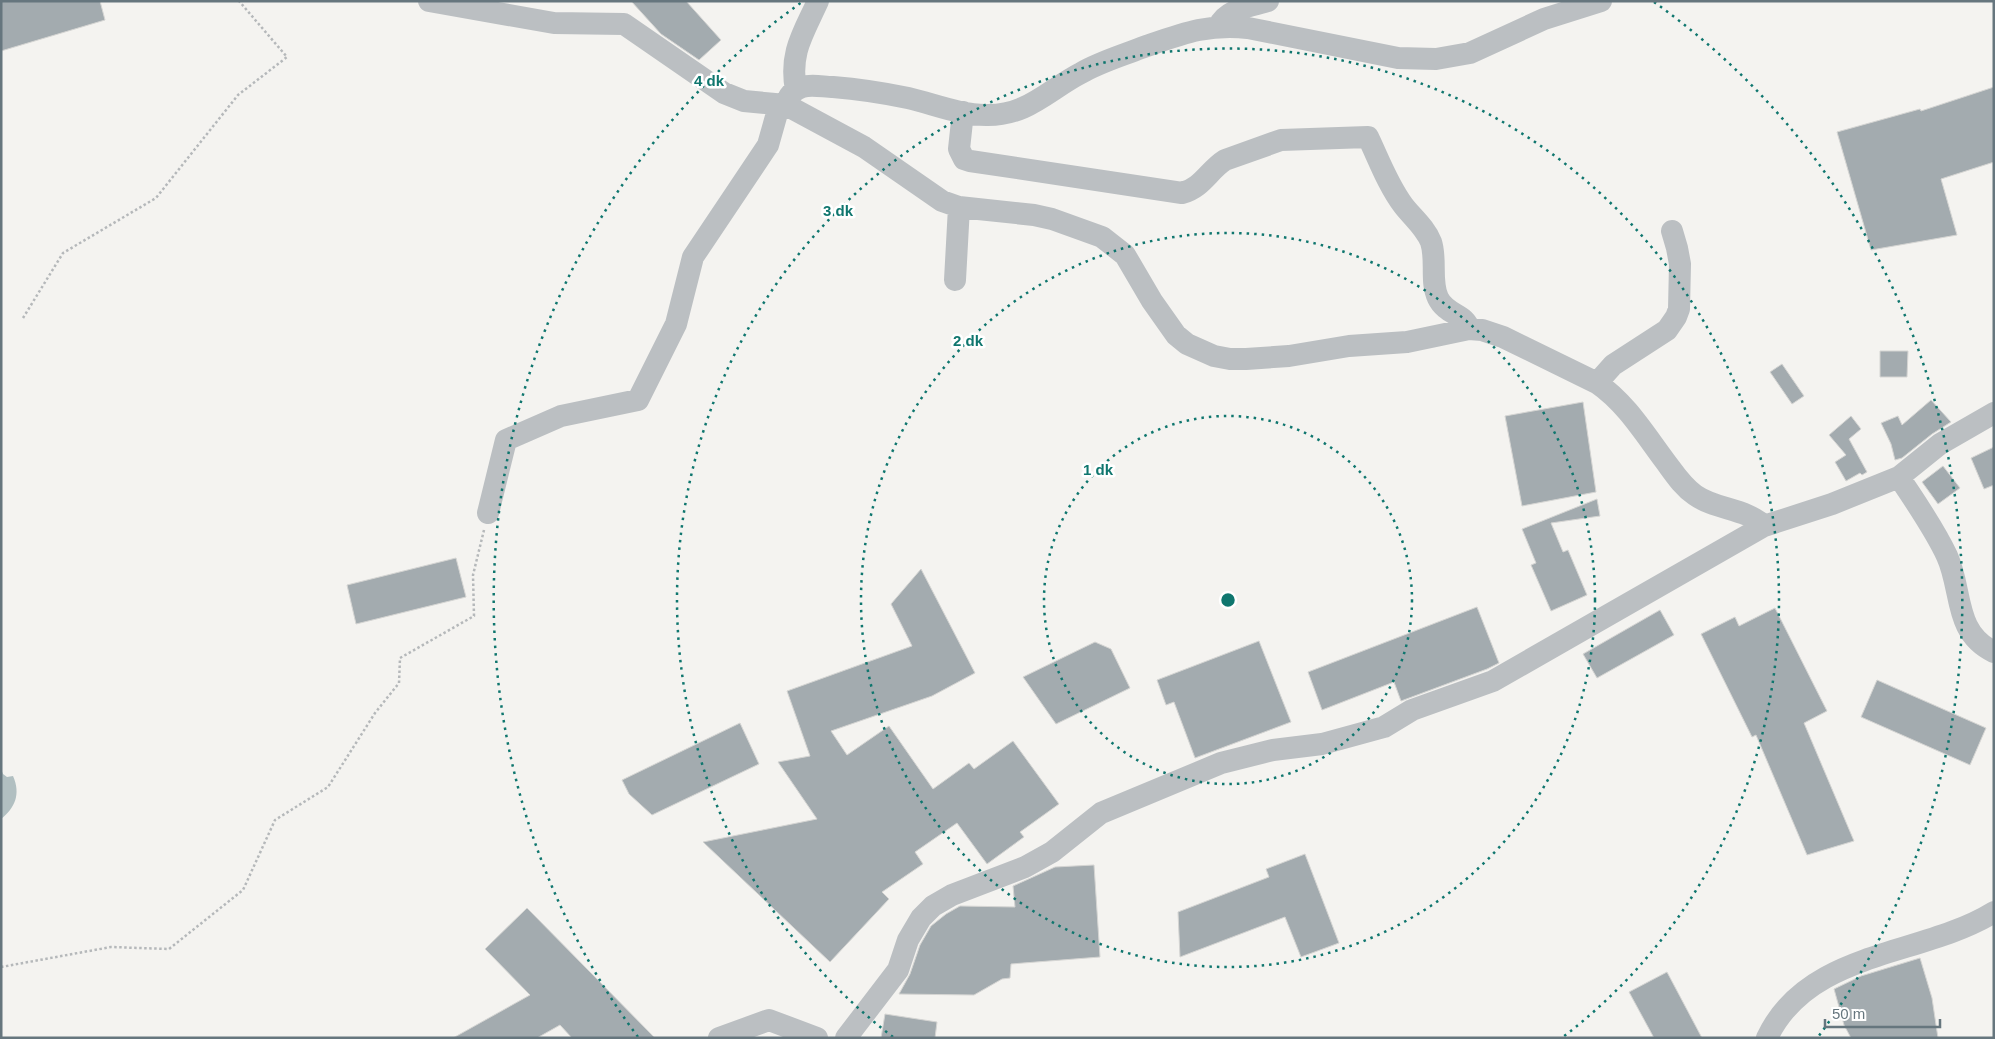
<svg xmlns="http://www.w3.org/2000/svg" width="1995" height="1039" font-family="Helvetica,sans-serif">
	<rect width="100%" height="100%" fill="#f4f3f0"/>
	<path fill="#b1bfc1" d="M1,769l2,5 4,3 6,-1c8,18 2,32 -12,43z"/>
	<path fill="#a3abaf" stroke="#d5d5d3" d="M1,1h99l5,19 -104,31z
		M631,1h55l35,39 -22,20 -38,-26z
		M1994,87v75l-53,17 16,56 -86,15 -34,-118 83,-23 1,2z
		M1880,351h28l-1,26h-27z
		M1782,364l22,32 -12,8 -22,-32z
		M1931,400l20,22 -19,12 -30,24 -7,2 -4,-16 -10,-21 17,-7 4,9z
		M1583,402l13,90 -74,14 -17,-90z
		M1851,416l10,13 -12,10 18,33 -5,3 -2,-2 -14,8 -11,-19 11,-7 -17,-20z
		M1994,447v38l-10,4 -13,-31z
		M1943,466l17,22 -22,16 -16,-22z
		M1597,499l3,17 -49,7 12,29 5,-2 19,45 -36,16 -20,-46 5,-2 -14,-34z
		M456,558l10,39 -110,27 -9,-39z
		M921,569l54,104 -43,23 -101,35 16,24 42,-29 44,63 36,-26 5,6 39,-28 46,63 -39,28 4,5 -37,27 -30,-41 -42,29 8,12 -41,28 7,7 -59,63 -127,-120 114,-23 -39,-57 32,-6 -23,-65 125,-45 -21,-42z
		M1477,607l22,56 -12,6 -86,32 -7,-19 -72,28 -14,-38z
		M1775,608l52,103 -23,12 50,118 -47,14 -51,-120 -4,2 -51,-103 34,-17 4,9z
		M1660,610l14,25 -77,43 -14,-24z
		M1259,641l32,81 -96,36 -21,-56 -8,3 -9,-25z
		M1095,642l16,7 19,39 -74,36 -33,-47z
		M1877,680l109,48 -16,37 -109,-48z
		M740,723l19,41 -107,51 -23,-21 -7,-14z
		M1305,854l34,89 -38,14 -16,-40 -105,40 -2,-45 91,-35 -3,-8z
		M1094,865l6,92 -89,7 -1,14 -8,1 -28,16 -75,-1 11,-20 10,-29 11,-19 15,-12 14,-8 55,1 -2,-21 42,-19z
		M527,908l128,130h-83l-12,-13 -23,13h-84l77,-43 -45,-46z
		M1920,958l12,40 6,40h-87l-7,-13 -10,-36 27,-13z
		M1667,972l35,66h-48l-25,-46z
		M885,1014l52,8 -2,16h-54z"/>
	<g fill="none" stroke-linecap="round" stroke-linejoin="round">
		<path stroke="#b5b8ba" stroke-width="2.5" stroke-dasharray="2.5 2.5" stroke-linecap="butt" d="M23,318l40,-65 93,-55 82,-103 49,-38 -48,-56
			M1,967l110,-20 58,2 74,-59 32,-70 53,-33 47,-74 24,-30 1,-25 74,-42 -1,-41 11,-45"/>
		<path stroke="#bbbfc2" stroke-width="22" d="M429,1l125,22 70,1 100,69 20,8 42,4
			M1601,1l-57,18 -74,34 -34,6 -38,-1 -150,-30c-41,-5 -69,7 -107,20 -20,8 -41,14 -60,25 -33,17 -54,43 -95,42 -26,0 -52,-11 -78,-17 -24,-5 -50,-9 -75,-11 -9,0 -22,-3 -31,0 -9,3 -14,9 -16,18l78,42 78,54 17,6 75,8 18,4 50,18 23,18 27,46 24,34 11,9 27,12 16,3h16l43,-3 60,-10 58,-4 62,-13 13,1 21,7 94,46c29,20 47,50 68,78 9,12 17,25 30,34 21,15 51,13 69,31
			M1219,26c7,-17 33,-20 49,-25
			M796,90c-7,-37 7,-56 22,-89
			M963,112l-4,37 5,10 6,2 212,32c20,-5 27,-23 43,-33l56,-20 87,-3c11,23 20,48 35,68 9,12 22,22 28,37 6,18 -1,39 7,56 8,17 28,16 31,31
			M955,280l4,-73
			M1597,383l16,-18 54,-35 9,-13 3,-8 1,-45 -3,-16 -5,-17
			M1899,477c17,26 35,51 48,79 16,35 6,76 47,96
			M488,513l18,-73 55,-24 77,-16 38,-76 17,-67 75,-112 11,-39
			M719,1038l50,-18 48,18
			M846,1038l52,-68 10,-30 13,-22 12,-12 19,-11 73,-28 27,-15 49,-39 120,-50 52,-13 49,-6 62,-17 28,-17 81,-29 271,-155 68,-22 67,-27 41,-33 54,-31
			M1767,1038c41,-88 154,-81 227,-126"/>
	</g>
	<g fill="none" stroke="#0f766e" stroke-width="2.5" stroke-dasharray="2.5 5">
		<circle cx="1228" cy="600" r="184"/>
		<circle cx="1228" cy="600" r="367"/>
		<path d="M893 1037A551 551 0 1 1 1563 1037"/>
		<path d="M638 1037A734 734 0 0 1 802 2M1654 2A734 734 0 0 1 1818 1037"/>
	</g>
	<circle cx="1228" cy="600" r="8" fill="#0f766e" stroke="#fff" stroke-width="2.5"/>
	<g font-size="15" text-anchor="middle" font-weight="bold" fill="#0f766e" stroke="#fff" stroke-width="5" stroke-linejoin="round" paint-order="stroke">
		<text x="709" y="86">4 dk</text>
		<text x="838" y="216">3 dk</text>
		<text x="968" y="346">2 dk</text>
		<text x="1098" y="475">1 dk</text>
	</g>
	<rect width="1995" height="1039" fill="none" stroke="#66767e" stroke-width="5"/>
	<path d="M1825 1019v8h115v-8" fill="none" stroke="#66767e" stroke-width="2.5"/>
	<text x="1832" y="1019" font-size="15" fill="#66767e" stroke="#ffffff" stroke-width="4" paint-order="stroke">50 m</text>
</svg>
